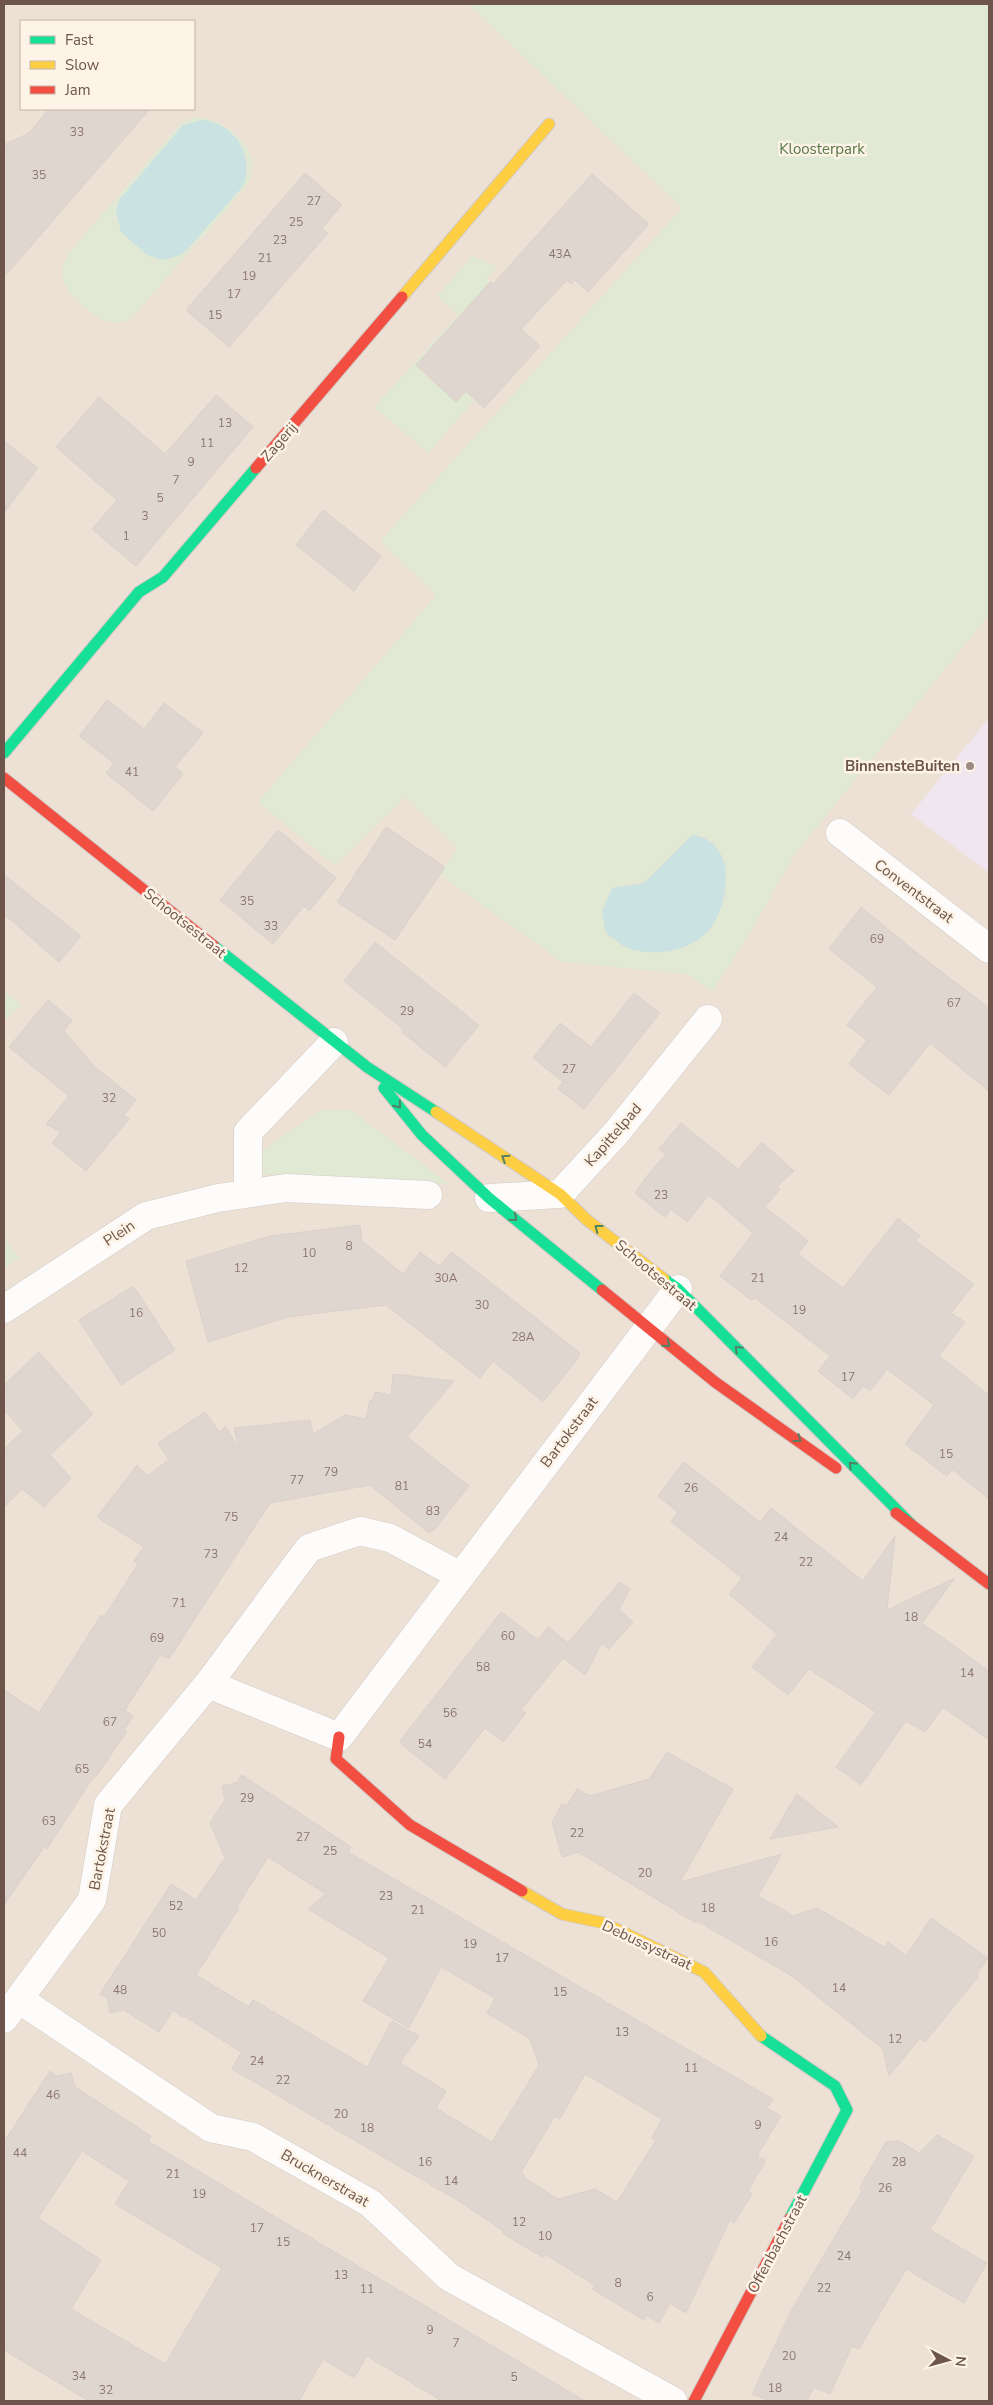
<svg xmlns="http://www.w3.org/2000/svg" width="993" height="2405" font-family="'Nunito Sans',sans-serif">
	<rect width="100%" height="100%" fill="#f4eee7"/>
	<path fill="#ede0d5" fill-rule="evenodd" d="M4,4h488l497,249v2148h-985zM21,21h173v88h-173z"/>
	<path fill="#efe6ef" d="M989,718v155l-78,-59z"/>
	<path fill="#e1e8d3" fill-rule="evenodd" d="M468,4h521v611l-193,238 -55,95 -29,44 -26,-18 -124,-12 -122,-87 17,-27 -52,-51 -70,69 -77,-64 178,-207 -56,-54 302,-333zM692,835l13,2 15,15 -92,96 -22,-16 -4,-21 26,-27 16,-1z
		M196,117c22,0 48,19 55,39 4,11 0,22 -5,31l-114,131c-7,3 -15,6 -23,4 -12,-2 -42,-27 -45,-40 -3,-9 -1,-18 3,-27l112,-130 7,-5zM183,125l64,34 -1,19 -127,22z
		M472,256l26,10 -11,12 3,4 -74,83 40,37 9,-11 10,9 -47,53 -54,-46 84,-92 -21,-19z
		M4,990l17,15 -17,16z
		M320,1110h31l98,74 -185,-10 -15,-14z
		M4,1236l15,22 -15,11z"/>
	<path fill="#cbe2e2" d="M202,120c33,3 53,36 41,66l-56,64 -9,6 -15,4 -16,-5 -26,-23 -5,-21 3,-11 64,-75z
		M692,835c44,5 39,62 20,91 -17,25 -56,32 -84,22 -7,-2 -15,-11 -22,-15l-4,-22 10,-23 32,-5z"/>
	<path fill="#e0d6d0" stroke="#dcd1ca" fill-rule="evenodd" d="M49,109h101l-146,168v-132l25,-12z
		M305,173l37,32 -20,23 6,5 -99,114 -43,-37z
		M592,174l57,50 -61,68 -13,-12 -4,4 -4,-4 -46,49 19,17 -56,62 -18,-17 -10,11 -40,-37 74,-83 3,2z
		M216,395l37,32 -117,139 -44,-37 25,-29 -61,-53 43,-50 66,57z
		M4,441l34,27 -34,45z
		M323,510l58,46 -27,35 -58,-46z
		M107,700l37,29 20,-26 39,30 -28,34 8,7 -30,37 -47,-38 8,-10 -35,-27z
		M386,827l59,40 -50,73 -58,-38z
		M278,830l58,48 -27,33 -5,-5 -31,38 -53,-44z
		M4,875l77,61 -22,26 -55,-48z
		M861,907l51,42 77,59v83l-59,-48 -41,52 -40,-31 18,-24 -20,-15 30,-38 -48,-38z
		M375,942l104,83 -34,42 -43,-35 2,-2 -60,-49z
		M634,993l26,20 -76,96 -26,-20 5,-7 -30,-24 27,-35 31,24z
		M48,1000l24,20 -8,11 29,34 43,35 -12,15 5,4 -43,52 -34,-28 9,-11 -15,-8 23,-28 -60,-49z
		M681,1123l57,46 24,-27 32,29 -17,15 3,3 -15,18 43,34 -10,13 45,34 55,-70 22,18 -4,5 58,43 -23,29 14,9 -26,34 50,39v104l-37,-30 -5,7 -42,-32 29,-39 -47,-36 -17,22 -7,-5 -10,13 -35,-28 12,-15 -75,-58 -4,2 -31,-24 33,-43 -44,-38 -22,27 -16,-13 -6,8 -30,-24 12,-17 19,-22 -7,-5z
		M360,1225l2,16 41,33 17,-22 19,14 13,-14 128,101 -2,5 -35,44 -50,-41 -13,17 -94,-73 -98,12 -80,25 -22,-81 84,-25z
		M132,1287l4,3 39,60 -54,35 -42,-65z
		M39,1352l54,62 -43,41 21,23 -27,29 -22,-18 -18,18v-58l19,-18 -19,-21v-25z
		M393,1374l61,7 -47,56 62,49 -35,44 -5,3 -59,-48 -100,18 -101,156 -9,-4 -35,55 8,6 -9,14 3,1 -31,46 -2,-1 -47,73 -3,-2 -40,58v-215l35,23 62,-98 3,2 34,-53 -4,-3 10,-14 -47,-30 40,-52 10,11 22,-16 -11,-17 47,-31 14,20 7,-5 13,21 -5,-20 76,-8 3,14 32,-19 21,4 4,-19 3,1 2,-9 16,3z
		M684,1462l76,60 11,-14 92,73 32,-45 -8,74 68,-32 -33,45 67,48v69l-46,-33 -18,25 -19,-11 -45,64 -25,-18 40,-55 -67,-43 -21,26 -36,-28 25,-33 -48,-40 13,-16 -71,-56 7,-10 -20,-16z
		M620,1582l10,7 -11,21 14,12 -24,27 -7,-6 -17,32 -22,-17 -42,52 5,3 -23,29 -18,-14 -40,51 -43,-34 -2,-4 101,-129 37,28 10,-13 20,16z
		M667,1752l66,37 -53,93 102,-28 -24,42 36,20 23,-8 67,39 4,-5 18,14 25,-38 57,40 -11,16 2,2 -54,66 -5,-4 -31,38 -6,-27 -91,-73 -95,-55 -1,2 -118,-71 -16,5 -10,-35 10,-18 5,2 10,-17 13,7 59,-17z
		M242,1775l109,72 -3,5 425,247 -6,9 14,8 -24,40 9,4 -18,31 4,3 -18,29 -4,-3 -44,93 -16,-10 -11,20 -13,-8 -2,5 -52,-31 3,-4 -49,-30 -3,2 -28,-16 -12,-8 -1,-3 -45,-30 -225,-131 9,-17 -57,-36 -1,1 -10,-7 -14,22 -35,-22 -14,3 -3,-15 -7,-4 71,-110 25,16 29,-42 -15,-35 15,-23 -3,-14 14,-3zM268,1857l58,37 -18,15 81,49 -26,43 46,27 32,-61 54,31 -8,15 43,26 9,26 -47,77 -56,-34 10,-17 -46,-28 19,-27 -27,-15 -25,46 -114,-67 -4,7 -53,-32 43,-67 -2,-1zM585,2074l77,45 -10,19 4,2 -39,62 -22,-13 -37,10 -35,-22 1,-3 -3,-2 34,-56 5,3z
		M797,1794l41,33 -68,12z
		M50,2071l7,5 14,-3 4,14 76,49 -3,5 437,260h-143l-75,-45 -13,22 -31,-19 -24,42h-210l-85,-51v-208zM82,2151l47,30 -14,23 107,64 -57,96 -94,-55 30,-49 -63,-42z
		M937,2135l37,21 -44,74 57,33 -23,40 -58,-34 -47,80 -7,-3 -22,48 -16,-7 -7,14h-38l-17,-7 40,-85 70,-118 -2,-4 26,-45 13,-1 20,12z"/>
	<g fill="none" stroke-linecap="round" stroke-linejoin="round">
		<defs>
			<path id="street" d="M840,833l149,116
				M248,1193v-61l86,-90
				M489,1198l71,-4 57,-62 91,-113
				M4,1309l142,-93 72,-18 68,-10 142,7
				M208,1684l131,53 339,-448
				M20,2000l191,128 42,9 117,66 79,74 224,124
				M4,2019l88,-119 16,-95 100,-121 101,-136 51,-17 30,7 71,38"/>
			<path id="fast" d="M4,753l135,-161 24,-15 93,-109
				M214,946l153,121 69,45
				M384,1088l38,47 67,63 113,92
				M664,1279l14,10 233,235
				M761,2036l74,50 12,24 -57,108"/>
			<path id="slow" d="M402,297l147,-173
				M436,1112l124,82 27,26 77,59
				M522,1891l40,23 42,9 100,49 57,64"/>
			<path id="jam" d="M256,468l146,-171
				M4,778l210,168
				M602,1290l113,92 121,86
				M896,1513l93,71
				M339,1737l-3,22 74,66 112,66
				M694,2401l96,-183"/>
		</defs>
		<use href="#street" stroke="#d2cbc6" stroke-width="29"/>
		<use href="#fast" stroke="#d2cac4" stroke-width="13"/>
		<use href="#slow" stroke="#d2cac4" stroke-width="13"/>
		<use href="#jam" stroke="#d2cac4" stroke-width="13"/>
		<use href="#street" stroke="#fdfcfb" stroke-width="28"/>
		<use href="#fast" stroke="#16e098" stroke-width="11"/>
		<use href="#slow" stroke="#ffcf43" stroke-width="11"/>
		<use href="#jam" stroke="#f24e42" stroke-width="11"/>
	</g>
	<defs><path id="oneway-chevron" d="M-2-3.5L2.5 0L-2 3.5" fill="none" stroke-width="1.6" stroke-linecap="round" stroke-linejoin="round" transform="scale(1.25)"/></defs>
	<g stroke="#537f62">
		<use href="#oneway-chevron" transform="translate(398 1105) rotate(51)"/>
		<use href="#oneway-chevron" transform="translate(505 1158) rotate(-147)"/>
		<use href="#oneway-chevron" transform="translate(514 1218) rotate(39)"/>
		<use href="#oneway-chevron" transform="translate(598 1228) rotate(-143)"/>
		<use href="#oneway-chevron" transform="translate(667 1344) rotate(39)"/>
		<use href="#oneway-chevron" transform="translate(738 1349) rotate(-135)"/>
		<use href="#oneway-chevron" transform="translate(798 1439) rotate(36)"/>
		<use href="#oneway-chevron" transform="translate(852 1465) rotate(-135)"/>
	</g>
	<circle fill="#9c8b82" stroke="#fdf3e7" stroke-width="2" cx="970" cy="766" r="5"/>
	<g text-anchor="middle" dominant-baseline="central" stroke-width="5" stroke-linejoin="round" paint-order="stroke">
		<g font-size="12" fill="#8c776e">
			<text x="77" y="132">33</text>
			<text x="39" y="175">35</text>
			<text x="314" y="201">27</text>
			<text x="296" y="222">25</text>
			<text x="280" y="240">23</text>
			<text x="560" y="254">43A</text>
			<text x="265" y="258">21</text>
			<text x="249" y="276">19</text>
			<text x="234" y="294">17</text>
			<text x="215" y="315">15</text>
			<text x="225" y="423">13</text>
			<text x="207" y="443">11</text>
			<text x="191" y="462">9</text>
			<text x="176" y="480">7</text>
			<text x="160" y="498">5</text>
			<text x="145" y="516">3</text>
			<text x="126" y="536">1</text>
			<text x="132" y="772">41</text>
			<text x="247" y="901">35</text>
			<text x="271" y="926">33</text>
			<text x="877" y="939">69</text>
			<text x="954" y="1003">67</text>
			<text x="407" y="1011">29</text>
			<text x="569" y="1069">27</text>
			<text x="109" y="1098">32</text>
			<text x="661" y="1195">23</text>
			<text x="349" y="1246">8</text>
			<text x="309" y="1253">10</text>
			<text x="241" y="1268">12</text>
			<text x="446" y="1278">30A</text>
			<text x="758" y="1278">21</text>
			<text x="482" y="1305">30</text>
			<text x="799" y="1310">19</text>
			<text x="136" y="1313">16</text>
			<text x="523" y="1337">28A</text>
			<text x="848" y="1377">17</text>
			<text x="946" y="1454">15</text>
			<text x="331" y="1472">79</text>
			<text x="297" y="1480">77</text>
			<text x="402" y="1486">81</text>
			<text x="691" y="1488">26</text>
			<text x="433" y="1511">83</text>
			<text x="231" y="1517">75</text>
			<text x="781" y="1537">24</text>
			<text x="211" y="1554">73</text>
			<text x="806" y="1562">22</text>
			<text x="179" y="1603">71</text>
			<text x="911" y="1617">18</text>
			<text x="508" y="1636">60</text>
			<text x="157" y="1638">69</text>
			<text x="483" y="1667">58</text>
			<text x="967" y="1673">14</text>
			<text x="450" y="1713">56</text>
			<text x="110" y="1722">67</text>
			<text x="425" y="1744">54</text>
			<text x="82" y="1769">65</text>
			<text x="247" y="1798">29</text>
			<text x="49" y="1821">63</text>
			<text x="577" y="1833">22</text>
			<text x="303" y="1837">27</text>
			<text x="330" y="1851">25</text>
			<text x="645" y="1873">20</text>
			<text x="386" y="1896">23</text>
			<text x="176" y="1906">52</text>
			<text x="708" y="1908">18</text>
			<text x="418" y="1910">21</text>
			<text x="159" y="1933">50</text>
			<text x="771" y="1942">16</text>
			<text x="470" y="1944">19</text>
			<text x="502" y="1958">17</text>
			<text x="839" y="1988">14</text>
			<text x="120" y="1990">48</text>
			<text x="560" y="1992">15</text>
			<text x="622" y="2032">13</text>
			<text x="895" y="2039">12</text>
			<text x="257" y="2061">24</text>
			<text x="691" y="2068">11</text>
			<text x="283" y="2080">22</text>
			<text x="53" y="2095">46</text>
			<text x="341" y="2114">20</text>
			<text x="758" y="2125">9</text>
			<text x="367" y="2128">18</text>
			<text x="20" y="2153">44</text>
			<text x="425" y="2162">16</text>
			<text x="899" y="2162">28</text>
			<text x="173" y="2174">21</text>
			<text x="451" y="2181">14</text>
			<text x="885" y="2188">26</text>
			<text x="199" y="2194">19</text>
			<text x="519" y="2222">12</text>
			<text x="257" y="2228">17</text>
			<text x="545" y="2236">10</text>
			<text x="283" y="2242">15</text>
			<text x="844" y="2256">24</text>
			<text x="341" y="2275">13</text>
			<text x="618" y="2283">8</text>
			<text x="824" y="2288">22</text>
			<text x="367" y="2289">11</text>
			<text x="650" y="2297">6</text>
			<text x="430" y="2330">9</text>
			<text x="456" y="2343">7</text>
			<text x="789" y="2356">20</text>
			<text x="79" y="2376">34</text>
			<text x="514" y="2377">5</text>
			<text x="775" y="2388">18</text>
			<text x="106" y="2390">32</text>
		</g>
		<g font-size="15" fill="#597848" stroke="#fdf3e7">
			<text x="822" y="149">Kloosterpark</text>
		</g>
		<g font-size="15" fill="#6d554b" stroke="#fdf3e7">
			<text transform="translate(279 442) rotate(-49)">Zagerij</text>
			<text transform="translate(914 891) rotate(37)">Conventstraat</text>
			<text transform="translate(185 923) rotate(39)">Schootsestraat</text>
			<text transform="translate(613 1135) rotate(-49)">Kapittelpad</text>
			<text transform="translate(119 1233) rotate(-33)">Plein</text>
			<text transform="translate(656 1275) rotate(40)">Schootsestraat</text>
			<text transform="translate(569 1432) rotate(-53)">Bartokstraat</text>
			<text transform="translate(102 1849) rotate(-79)">Bartokstraat</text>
			<text transform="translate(647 1945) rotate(25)">Debussystraat</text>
			<text transform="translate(325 2178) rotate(30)">Brucknerstraat</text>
			<text transform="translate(777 2244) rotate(-62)">Offenbachstraat</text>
		</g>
		<g font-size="15" font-weight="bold" fill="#6d554b" stroke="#fdf3e7" text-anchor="end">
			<text x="960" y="766">BinnensteBuiten</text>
		</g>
	</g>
	<rect width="993" height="2405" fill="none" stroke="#6d554b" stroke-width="10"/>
	<rect x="20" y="20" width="175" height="90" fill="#fdf3e7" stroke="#c3b4a9"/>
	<rect x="30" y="36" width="25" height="8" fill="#16e098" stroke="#c3b4a9"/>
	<text x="65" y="45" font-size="15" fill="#6d554b">Fast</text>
	<rect x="30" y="61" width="25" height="8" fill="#ffcf43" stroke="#c3b4a9"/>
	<text x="65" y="70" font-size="15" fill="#6d554b">Slow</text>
	<rect x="30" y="86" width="25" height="8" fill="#f24e42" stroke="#c3b4a9"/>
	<text x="65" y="95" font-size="15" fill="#6d554b">Jam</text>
	<g transform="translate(948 2360) rotate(96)" stroke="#fdf3e7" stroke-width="4" paint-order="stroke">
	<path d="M0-4L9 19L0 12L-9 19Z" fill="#6d554b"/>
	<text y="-8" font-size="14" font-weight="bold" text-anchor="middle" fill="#6d554b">N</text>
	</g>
</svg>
